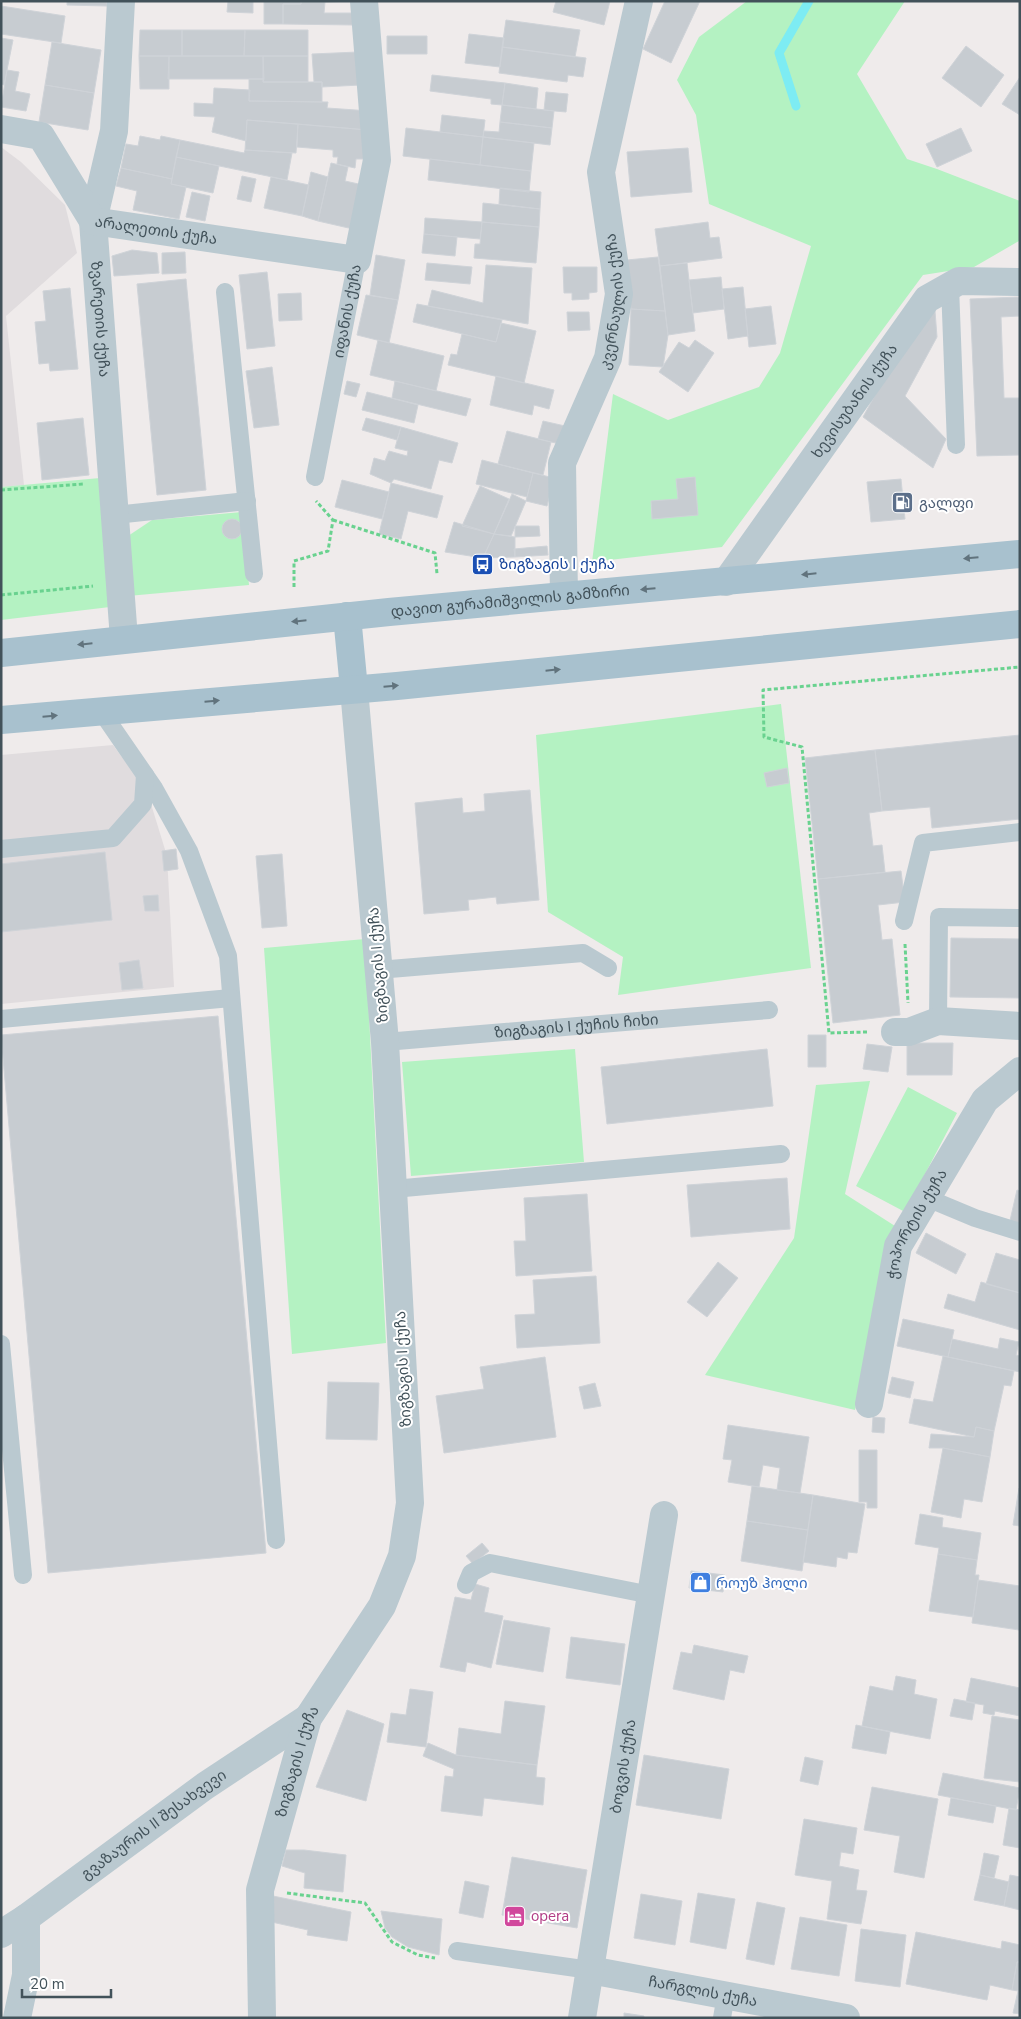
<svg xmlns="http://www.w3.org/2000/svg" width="1021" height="2019" font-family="'Nunito Sans','Noto Sans Georgian',sans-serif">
	<rect width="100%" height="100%" fill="#efebeb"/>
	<path fill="#e0dcde" d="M1,147l20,15 44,43 12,48 -71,63 18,169 -23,2z
		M113,745l34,46 20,65 7,131 -173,17v-249z"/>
	<path fill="#b4f2c2" d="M747,1h158l-48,73 50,85 30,10 83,32 -1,40 -45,26 -51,8 -201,272 -130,15 21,-168 55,26 91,-33 21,-34 31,-107 -102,-42 -13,-89 -19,-35 22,-43z
		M100,478l10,129 -109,13v-133z
		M242,512l7,73 -121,11 -3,-58 27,-18z
		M781,704l30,264 -193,27 5,-38 -75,-45 -12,-177z
		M365,939l21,404 -94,11 -28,-406z
		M575,1049l9,113 -173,14 -9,-114z
		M870,1081l-25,113 50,32 -14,47 -26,137 -150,-35 89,-137 22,-153z
		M908,1087l49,26 -52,99 -49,-26z"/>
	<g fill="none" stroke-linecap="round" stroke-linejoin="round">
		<path stroke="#7decf3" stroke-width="9" d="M796,106l-17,-53 30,-52"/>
	</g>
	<path fill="#c7ccd1" stroke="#cfd3d8" d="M67,1h40v5l-40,-1z
		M228,1h25v12l-26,-1z
		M264,1h37v3h-18v20h-19z
		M301,1h52l-28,1 -1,11h30v12l-71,-1v-20h18z
		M556,1l23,1 31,-1 -6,24 -51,-13z
		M665,1h35l-29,62 -28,-14z
		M1,6l64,10 -4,27 -60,-9z
		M506,20l74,10 -5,27 -73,-10z
		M140,30h42v26h-43z
		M182,30h63l-1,26h-62z
		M245,30h63v26h-64z
		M469,34l35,4 -4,29 -35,-4z
		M387,36h40v18h-40z
		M1,38l12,2 -9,45 -3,-1z
		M52,42l49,8 -7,43 -49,-8z
		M966,46l38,29 -23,32 -39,-29z
		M502,47l84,11 -3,19 -15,-2 -1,7 -68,-9z
		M358,52l2,33 -38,2v-5h-8l-2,-28z
		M139,56h30v33h-29z
		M169,56h94l1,23h-96z
		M263,56h45v26h-45z
		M7,70l12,2 -4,19 15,3 -4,17 -25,-4z
		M432,75l73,8 -3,22 -11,-1v-5l-61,-8z
		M1020,77v38l-18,-11z
		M249,79h15l-1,3h59v20l-73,-1z
		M505,83l33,5 -2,21 -34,-4z
		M45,85l49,8 -6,37 -49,-8z
		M214,88l36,2 -1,11 79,1 -1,6 43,3 -2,19 -121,-10 -1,21 -34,-9 3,-15 -21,-1v-13l19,1z
		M546,92l22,2 -2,18 -22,-2z
		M502,105l52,6 -2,17 -52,-6z
		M442,115l43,5 -2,17 -43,-5z
		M247,120l51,4 -2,29 -51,-3z
		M500,122l52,6 -2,17 -67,-8 1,-6 15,1z
		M298,124l70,6 -2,29h-10l-1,9 -18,-4 1,-7h-5v-7l-36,-3z
		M406,128l77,9 -3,28 -77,-9z
		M961,128l11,23 -35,16 -11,-23z
		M140,136l20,4 1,-4 19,4 -8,39 -51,-11 5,-24 12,2z
		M483,137l51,6 -3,28 -51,-6z
		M180,140l64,13 1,-3 47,3 -5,27 -111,-23z
		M688,148l4,44 -61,5 -4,-45z
		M176,157l43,9 -6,27 -42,-9z
		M430,159l101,12 -2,21 -101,-12z
		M331,163l17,4 -3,14 18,4 -10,44 -35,-8z
		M121,168l51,11 -1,5 15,3 -7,32 -46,-9 4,-19 -21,-5z
		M311,172l17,5 -10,44 -16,-5z
		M242,176l14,3 -5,23 -14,-3z
		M271,177l38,8 -7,31 -38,-8z
		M500,188l41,4 -1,17 -41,-5z
		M192,192l18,4 -5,25 -19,-4z
		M483,203l57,6 -1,18 -57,-5z
		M425,218l57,4 -2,17 -56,-5z
		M482,222l57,5 -3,36 -62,-5 1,-14h5z
		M708,222l2,16 9,-1 3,21 -62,8 -5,-37z
		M424,234l33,3 -2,19 -33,-3z
		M132,250l25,3 2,20 -45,3 -2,-20z
		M185,252l1,21 -24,1v-21z
		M376,255l29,5 -7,40 -28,-5z
		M658,257l7,54 -34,-2 -4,-49z
		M427,263l45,4 -2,17 -45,-4z
		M687,263l8,68 -27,4 -8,-69z
		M486,265l46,3 -4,56 -100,-18 4,-16 51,13z
		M563,267h34v25l-8,1v6l-17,1v-7h-8z
		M267,272l8,74 -28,3 -8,-74z
		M721,277l3,32 -31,4 -4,-33z
		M186,279l20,211 -49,5 -20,-211z
		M743,287l5,49 -20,3 -6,-50z
		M70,288l8,81 -28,2 -1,-8 -10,1 -4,-42 11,-1 -3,-30z
		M301,293l1,27 -23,1 -1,-27z
		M366,295l32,5 -9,43 -32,-8z
		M1020,297v19l-19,1 3,81h16v57l-43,1 -7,-157z
		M417,304l85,16 -6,22 -83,-20z
		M771,306l5,38 -27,3 -4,-38z
		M631,309l34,2 3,24 -5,32 -34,-2z
		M935,311l2,26 -32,59 41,43 -13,29 -70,-51 51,-93z
		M567,312h22l1,18 -22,1z
		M501,323l35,8 -12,52 -76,-18 3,-11 6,1 5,-21 34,8z
		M378,340l66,16 -8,35 -66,-16z
		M695,340l19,13 -26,39 -29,-20 20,-30 10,6z
		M272,367l7,58 -25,3 -8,-57z
		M496,376l58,14 -5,19 -15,-4 -2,10 -42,-10z
		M347,381l13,3 -4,13 -12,-3z
		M395,381l76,18 -5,17 -74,-18z
		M367,392l51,13 -4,18 -52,-13z
		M83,418l6,57 -47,5 -5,-57z
		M366,418l35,9 -4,13 -35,-10z
		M543,421l22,5 -5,18 -22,-5z
		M401,427l57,16 -6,20 -13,-3 -8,29 -37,-10 -3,4 -21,-9 4,-16 11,3 4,-10 18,5 1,-5 -13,-3z
		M507,431l44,11 -8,33 -45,-11z
		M482,460l51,13 -6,24 -51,-13z
		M533,473l21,5 -7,28 -21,-5z
		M695,477l3,38 -46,4 -1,-18 27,-2 -2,-20z
		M901,479l4,40 -34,3 -4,-40z
		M342,480l47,12 -7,27 -47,-12z
		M391,483l52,13 -6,22 -29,-7 -7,28 -22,-5z
		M480,486l29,13 -15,35 -32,-8z
		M512,494l14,7 -15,35 -17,-2z
		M222 529a10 10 0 1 1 20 0a10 10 0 1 1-20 0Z
		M454,522l40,12 -11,24 -38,-6z
		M515,526h24l1,10 -25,1z
		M494,534l21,3v20l-32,1z
		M547,546l1,9 -33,2 -1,-8z
		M1020,735v84l-88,9 -2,-21 -48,4 -7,-61z
		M875,750l7,61 -13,2 4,33 9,-1 3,27 -67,7 -13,-121z
		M787,768l2,15 -22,4 -3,-14z
		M530,790l9,110 -42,4 -1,-7 -28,3 1,10 -45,4 -9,-111 47,-5 1,15 22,-2 -1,-17z
		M176,849l2,20 -14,2 -2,-20z
		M105,852l7,68 -111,12v-68z
		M282,854l5,72 -25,2 -6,-72z
		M901,871l4,31 -27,3 4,35 10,-1 8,76 -67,8 -15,-144z
		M158,895l1,16h-14l-2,-15z
		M951,938l69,1v59l-70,-1z
		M139,960l4,28 -21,2 -3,-27z
		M218,1016l48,537 -218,20 -47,-538z
		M808,1035h18v32h-18z
		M907,1043h46l-1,32h-45z
		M867,1044l25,3 -4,25 -25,-3z
		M767,1049l6,57 -166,18 -6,-57z
		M787,1178l3,51 -99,8 -4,-52z
		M1017,1190l3,1v36l-11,-2z
		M587,1194l5,77 -76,5 -2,-35h12l-2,-43z
		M926,1233l40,21 -10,20 -40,-21z
		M996,1253l24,7v33l-34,-9z
		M718,1262l20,16 -31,39 -20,-15z
		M596,1276l4,67 -83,5 -2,-33 20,-1 -2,-34z
		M981,1282l39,11v37l-76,-22 4,-14 27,8z
		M903,1319l51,11 -6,27 -51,-11z
		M1000,1338l19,4 -3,13 4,1v16l-72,-15 4,-18 46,10z
		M943,1356l71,15 -3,15 -7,-1 -10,46 -18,-4 -2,10 -65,-14 5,-24 19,3z
		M545,1357l11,80 -112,16 -8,-57 48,-7 -4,-22z
		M892,1377l22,5 -4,16 -22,-5z
		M328,1382l51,1 -2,57 -51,-1z
		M595,1383l6,23 -17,3 -5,-22z
		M873,1417l12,1 -1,15 -12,-1z
		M728,1425l81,12 -9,56 -23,-3 3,-22 -17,-3 -4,22 -31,-5 4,-22 -9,-1z
		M976,1427l18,4 -4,26 -47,-9h-14l2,-14 43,3z
		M943,1448l47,9 -8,45 -18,-3 -3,19 -30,-6z
		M859,1450h18v58h-10v-6h-8z
		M752,1486l61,9 -5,35 -61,-9z
		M1019,1488h1v38l-7,-1z
		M813,1495l52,9 -8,49 -9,-1 -1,7 -10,-2 -1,10 -33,-5z
		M920,1514l23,4 -1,9 39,6 -4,27 -39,-6 1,-6 -24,-4z
		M747,1521l61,9 -6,41 -61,-10z
		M482,1543l7,8 -16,13 -7,-8z
		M938,1554l39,6 -2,15h4l-6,42 -44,-6z
		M691,1571l34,4 -2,17 -34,-4z
		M978,1580l42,6 -1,44 -47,-7z
		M475,1584l14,4 -5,24 19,4 -12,52 -24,-6 -2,10 -25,-5 15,-70 16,3z
		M504,1620l46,8 -7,44 -47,-8z
		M571,1637l54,7 -5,41 -54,-7z
		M694,1645l54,11 -4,17 -14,-3 -6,30 -51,-11 8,-37 11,2z
		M896,1676l20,4 -2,14 23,5 -7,40 -68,-13 8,-40 23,5z
		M971,1678l49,10v28l-25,-5 -1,4 -11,-2 1,-8 -18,-3z
		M410,1689l23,3 -7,55 -39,-5 4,-29 15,2z
		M954,1699l21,4 -3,17 -22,-4z
		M505,1701l40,5 -8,59 -81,-10 3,-27 42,6z
		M347,1710l37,14 -18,77 -50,-14z
		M992,1716l28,4v62l-36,-4z
		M856,1725l34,7 -4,22 -34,-6z
		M428,1743l28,12 81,10 -1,12 9,1 -2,27 -59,-7 -2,18 -41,-5 4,-35 8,1 1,-8 -31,-13z
		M644,1755l85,14 -8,50 -85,-14z
		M805,1757l18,4 -5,24 -18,-4z
		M943,1773l77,15 -4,22 -78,-15z
		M872,1787l66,12 -14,79 -30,-6 6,-36 -36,-6z
		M951,1798l45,8 -3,17 -45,-8z
		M1009,1808l11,2v38l-17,-3z
		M804,1819l53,9 -4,26 -12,-2 -2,14 20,4 -3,20 11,1 -6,33 -34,-5 5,-38 -37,-6z
		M286,1850h18l42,5 -3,37 -39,-4 1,-15 -23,-7z
		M984,1853l15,3 -5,22 -14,-3z
		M512,1857l75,13 -10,58 -75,-13z
		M980,1875l29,7 -5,24 -30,-6z
		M1010,1875l10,2v33l-16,-4z
		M465,1881l24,5 -6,32 -24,-5z
		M698,1893l37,6 -9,50 -36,-7z
		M641,1894l41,7 -7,44 -41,-7z
		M273,1896l78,16 -4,29 -40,-6 1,-5 -41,-9z
		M757,1902l28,6 -11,57 -28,-6z
		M381,1911l61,8 -3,36 -31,-8 -16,-10 -7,-9z
		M800,1917l47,8 -8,51 -48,-7z
		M861,1929l45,6 -6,52 -45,-6z
		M916,1932l85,17 1,-8 18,4v17h-3l-5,28 -22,-5 -3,15 -81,-16z
		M1017,1962h3v52l-7,-1 5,-22 -6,-1z
		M624,2013l20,3v2h-20z"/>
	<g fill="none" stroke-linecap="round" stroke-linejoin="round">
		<path stroke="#69d28f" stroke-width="3" stroke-dasharray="4 2.5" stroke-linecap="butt" d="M1,490l83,-6
			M333,520l102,33 2,21
			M294,587v-26l34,-10 5,-31 -17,-19
			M1,595l92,-9
			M905,944l3,59
			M867,1032l-38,1 -27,-286 -38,-10 -1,-47 257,-23
			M287,1893l78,10 27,39 26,13 17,3"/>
		<g stroke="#bac9d0" stroke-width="18">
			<path d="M950,286l6,159"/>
			<path d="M225,292l29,282"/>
			<path id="s1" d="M315,477l42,-217"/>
			<path d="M115,515l132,-14"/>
			<path d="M101,711l53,77 35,63 39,105 48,584"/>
			<path d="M1,849l112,-11 30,-34 2,-29"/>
			<path d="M904,921l19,-78 97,-11"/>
			<path d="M378,970l205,-17 25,15"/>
			<path d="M1,1019l230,-21"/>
			<path d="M938,1021l1,-104 81,1"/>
			<path id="s2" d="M385,1042l384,-32"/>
			<path d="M393,1189l388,-35"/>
			<path d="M927,1198l48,20 45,14"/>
			<path d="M1,1344l22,231"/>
			<path d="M466,1585l5,-12 19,-10 161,32"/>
			<path d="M457,1951l133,19"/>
			<path d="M722,2018l4,-23"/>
		</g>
		<g stroke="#bac9d0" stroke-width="28">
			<path id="s3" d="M121,1l-7,130 -21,90 31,418"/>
			<path id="s4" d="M1,129l40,7 52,85 264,39 20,-100 -13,-159"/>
			<path id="s5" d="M726,582l201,-283 32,-18 61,1"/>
			<path id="s6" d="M564,596l-2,-133 46,-105 11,-64 -18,-122 38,-171"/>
			<path d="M895,1032h14l29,-11 82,5"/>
			<path id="s7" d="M869,1404l29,-158 87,-146 35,-29"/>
			<path id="s8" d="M1,1934l25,-16 179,-132 103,-68"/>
			<path id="s9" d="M590,1970l256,48"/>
			<path d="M17,2018l9,-43v-57"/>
			<path id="s10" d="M262,2018l-2,-128 48,-172 74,-112 20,-50 8,-53 -25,-461 -31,-353"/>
			<path id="s11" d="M582,2018l82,-503"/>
		</g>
		<g stroke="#a8c1ce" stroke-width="28">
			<path d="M347,616l7,73"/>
			<path id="s12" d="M1,653l388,-41 631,-58"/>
			<path d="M1,720l396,-34 623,-62"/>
		</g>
	</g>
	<defs><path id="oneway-solid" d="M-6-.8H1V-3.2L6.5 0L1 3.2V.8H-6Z" transform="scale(1.25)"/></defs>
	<g fill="#61737d">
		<use href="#oneway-solid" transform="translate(971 558) rotate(175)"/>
		<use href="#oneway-solid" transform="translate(809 574) rotate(174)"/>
		<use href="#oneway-solid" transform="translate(648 589) rotate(175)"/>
		<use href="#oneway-solid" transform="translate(299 621) rotate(174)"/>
		<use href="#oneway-solid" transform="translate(85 644) rotate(174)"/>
		<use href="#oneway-solid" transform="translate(553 670) rotate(-6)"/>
		<use href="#oneway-solid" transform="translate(391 686) rotate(-5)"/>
		<use href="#oneway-solid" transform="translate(212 701) rotate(-5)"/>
		<use href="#oneway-solid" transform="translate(50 716) rotate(-5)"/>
	</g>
	<defs>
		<symbol id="fuel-square" viewBox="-11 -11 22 22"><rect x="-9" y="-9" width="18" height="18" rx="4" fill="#5c6f8a" stroke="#fff"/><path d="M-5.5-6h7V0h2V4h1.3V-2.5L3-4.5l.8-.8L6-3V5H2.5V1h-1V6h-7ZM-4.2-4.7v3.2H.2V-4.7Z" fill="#fff"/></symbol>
		<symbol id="bus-square" viewBox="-11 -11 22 22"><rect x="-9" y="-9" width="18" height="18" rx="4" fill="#1a4fb4" stroke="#fff"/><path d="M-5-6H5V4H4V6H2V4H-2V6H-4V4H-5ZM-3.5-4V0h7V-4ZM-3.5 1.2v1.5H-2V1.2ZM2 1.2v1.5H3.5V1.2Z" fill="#fff"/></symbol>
		<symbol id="shop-square" viewBox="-11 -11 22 22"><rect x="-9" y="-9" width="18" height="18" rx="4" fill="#3f7fe0" stroke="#fff"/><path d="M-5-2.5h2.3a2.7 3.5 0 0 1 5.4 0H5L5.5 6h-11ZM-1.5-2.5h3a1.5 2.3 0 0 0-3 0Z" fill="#fff"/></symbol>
		<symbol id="hotel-square" viewBox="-11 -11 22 22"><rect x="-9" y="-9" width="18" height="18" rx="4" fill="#d1479c" stroke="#fff"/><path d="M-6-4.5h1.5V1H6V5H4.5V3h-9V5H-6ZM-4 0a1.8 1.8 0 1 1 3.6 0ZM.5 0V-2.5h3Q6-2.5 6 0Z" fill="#fff"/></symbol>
	</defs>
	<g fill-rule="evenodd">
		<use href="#fuel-square" x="890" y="490" width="25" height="25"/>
		<use href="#bus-square" x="470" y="552" width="25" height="25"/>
		<use href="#shop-square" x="688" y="1570" width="25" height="25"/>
		<use href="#hotel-square" x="502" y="1904" width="25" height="25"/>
	</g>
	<g text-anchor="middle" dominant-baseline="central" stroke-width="4" stroke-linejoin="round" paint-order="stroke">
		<g font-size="15" fill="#42525a" stroke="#fff">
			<text stroke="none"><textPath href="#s4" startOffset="204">არალეთის ქუჩა</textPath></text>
			<text stroke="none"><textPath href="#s6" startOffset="305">კვერნაულის ქუჩა</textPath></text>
			<text stroke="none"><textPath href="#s1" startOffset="169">იფანის ქუჩა</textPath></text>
			<text stroke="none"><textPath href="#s3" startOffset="321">ზვარეთის ქუჩა</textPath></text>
			<text stroke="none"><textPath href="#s5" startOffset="222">ხევისუბანის ქუჩა</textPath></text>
			<text stroke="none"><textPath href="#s12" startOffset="512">დავით გურამიშვილის გამზირი</textPath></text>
			<text transform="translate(378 965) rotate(-95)">ზიგზაგის I ქუჩა</text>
			<text stroke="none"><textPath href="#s2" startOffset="192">ზიგზაგის I ქუჩის ჩიხი</textPath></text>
			<text stroke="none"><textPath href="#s7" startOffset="188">ჭოპორტის ქუჩა</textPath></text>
			<text transform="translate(403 1369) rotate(-93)">ზიგზაგის I ქუჩა</text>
			<text stroke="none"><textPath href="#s10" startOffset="262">ზიგზაგის I ქუჩა</textPath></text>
			<text stroke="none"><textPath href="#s11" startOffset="255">ბოგვის ქუჩა</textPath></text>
			<text stroke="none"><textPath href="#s8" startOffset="188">გვაზაურის II შესახვევი</textPath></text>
			<text stroke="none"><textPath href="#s9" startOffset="115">ჩარგლის ქუჩა</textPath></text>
		</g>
		<g font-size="15" fill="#4e5e75" stroke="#fff" text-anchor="start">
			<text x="919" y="503">გალფი</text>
		</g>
		<g font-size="15" fill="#164399" stroke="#fff" text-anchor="start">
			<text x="499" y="564">ზიგზაგის I ქუჩა</text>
		</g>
		<g font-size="15" fill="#366cbe" stroke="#fff" text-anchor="start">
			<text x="716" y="1583">როუზ ჰოლი</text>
		</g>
		<g font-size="15" fill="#b23c85" stroke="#fff" text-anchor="start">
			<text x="531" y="1916">opera</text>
		</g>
	</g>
	<rect width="1021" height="2019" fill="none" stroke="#42525a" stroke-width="5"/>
	<path d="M22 1989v8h89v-8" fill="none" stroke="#42525a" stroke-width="2.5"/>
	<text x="30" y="1989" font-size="15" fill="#42525a" stroke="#ffffff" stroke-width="4" paint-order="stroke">20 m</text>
</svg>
